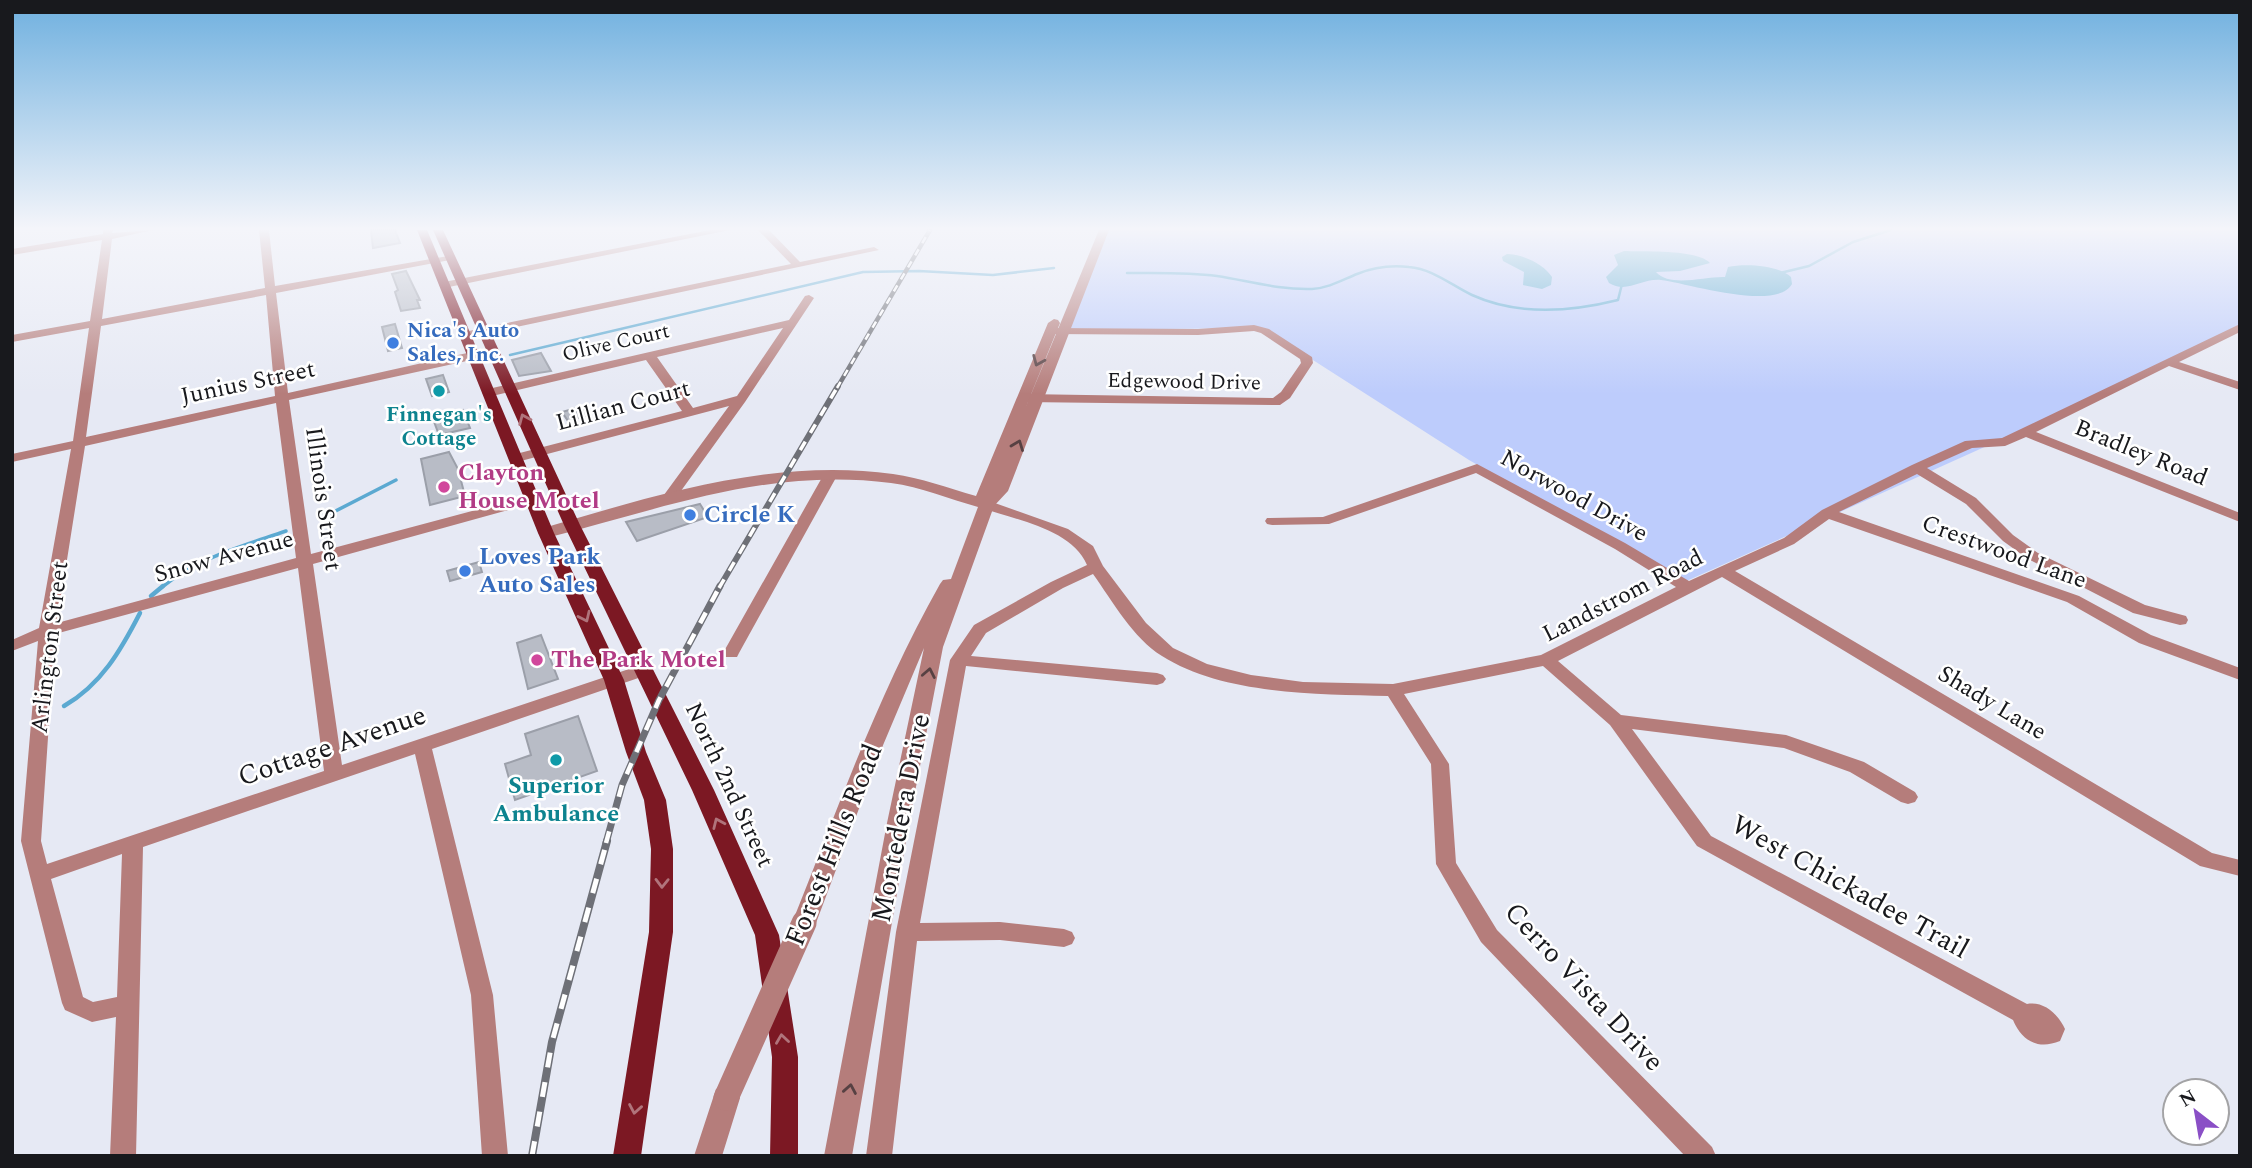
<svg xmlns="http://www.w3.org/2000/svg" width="2252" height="1168" font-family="Spectral,serif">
	<rect width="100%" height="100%" fill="#e6e9f4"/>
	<path fill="#bdccfc" d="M1108,230h1132v96l-202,97 -356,160 -213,-123 -206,-132 -194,2z"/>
	<path fill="#5ba9d1" d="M1624,251c20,1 73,-2 86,12l-30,8 -24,1c14,16 50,4 69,5l3,-10c17,-4 50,-2 63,10l1,7c-16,28 -105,-1 -131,-4 -19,-2 -34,14 -52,3l-3,-6 12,-12 -4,-10z
		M1507,254c15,0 37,10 45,23l-1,8 -9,4 -19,-4 1,-13 -21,-11 -1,-4z"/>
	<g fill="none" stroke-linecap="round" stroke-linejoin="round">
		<path stroke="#5ba9d1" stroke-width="2.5" d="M1127,273c30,0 61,-1 90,3 32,5 63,14 95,13 17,-1 30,-9 45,-15 17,-7 34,-9 52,-7 24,2 42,18 63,28 46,21 98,17 146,5l4,-16
			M1780,273l29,-7 44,-24 38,-12
			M510,355l353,-83 56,-1 74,4 61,-7"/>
		<path stroke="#5ba9d1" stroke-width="3.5" d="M320,519l76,-39
			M161,588c36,-30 82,-42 125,-57"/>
		<path stroke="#5ba9d1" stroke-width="4.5" d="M151,596l12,-10
			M64,706c37,-21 57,-56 76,-93"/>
	</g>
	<path fill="#b8bcc6" stroke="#9b9fa9" stroke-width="2" d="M371,230h24l5,13 -27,5z
		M406,271l14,29h-3l3,8 -19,3 -6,-19 3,-2 -6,-16z
		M395,324l7,24 -14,3 -6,-24z
		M541,353l10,18 -32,5 -7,-16z
		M443,375l6,17 -17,4 -6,-17z
		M583,406l6,9 -21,6 -6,-9z
		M463,410l7,18 -31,7 -6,-16z
		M449,452l9,17 7,27 -35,9 -9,-46z
		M700,504l8,13 -71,24 -11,-19z
		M479,562l3,10 -32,9 -3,-10z
		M541,635l17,44 -30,10 -11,-46z
		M578,716l19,55 -82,29 -10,-36 26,-9 -6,-21z"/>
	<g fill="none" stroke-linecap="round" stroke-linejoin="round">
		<path fill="#b57d7b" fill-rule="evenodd" d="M103,230h10l-1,3 41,-3 -41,9 -10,80 163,-31 -6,-58h10l6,56 179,-31v4l-4,1 -174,33 12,100 206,-46 6,4 -6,4 -205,45 22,154 221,-59 7,4 -2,3 -224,62 29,201 296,-99h12l3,4 -3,4 -218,75 61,246 15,161h-26l-11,-161 -56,-241 -272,93 -7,309h-26l6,-139 -24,5 -27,-12 -3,-7 -41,-162 17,-200 -26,10v-11l27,-12 32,-179 -59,13v-8l61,-13 16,-113 -77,14v-7l78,-14 12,-81 -90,15v-6l91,-15zM266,295l9,101 -189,41 15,-111zM276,403l20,155 -239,65 28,-177zM298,568l26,203 -277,93 -6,-23 14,-207zM122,854l-5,143 -24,5 -10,-5 -32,-118z
			M710,230h20l-286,58 -5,-3 5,-3z
			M758,230h11l31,32 74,-15 5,3 -415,88 -6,-3 6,-3 327,-68z
			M809,295l5,3 -69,104 -72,100h-10l-2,-3 68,-93 -212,56 -5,-1 -2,-3 2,-3 170,-44 -36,-51 -158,37 -6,-4 6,-4 301,-69 16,-24zM783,328l-46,68 -44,12 -36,-51z
			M2240,324v8l-61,30 61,20v8l-71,-24 -133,66 204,81v9l-214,-85 -21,9 -33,2 -45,20 49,30 37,37 25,18 107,52 41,11 2,4 -2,4 -6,1 -47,-12 -105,-54 -25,-18 -37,-37 -49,-30 -78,38 240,84 72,39 89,33v12l-101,-37 -72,-41 -238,-83 -35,25 -59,27 477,282 28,7v16l-40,-10 -478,-289 -164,84 63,54 165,20 78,27 51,30 3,5 -3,5 -7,2 -7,-2 -51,-30 -66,-24 -152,-19 79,107 316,168c17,-3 31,10 38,25l-5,12c-22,9 -38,0 -47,-21l-316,-174 -87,-121 -67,-59 -139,28 45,70 7,99 41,67 215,217 4,9h-31l-204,-214 -45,-78 -5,-100 -43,-68c-70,-2 -165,-1 -226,-40 -29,-18 -49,-54 -69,-82l-30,14 -77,45 -15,23 186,17 6,2 3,4 -3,4 -6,2 -191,-19 -46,257 80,-1 64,7 8,3 3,6 -3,6 -8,3 -64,-7 -83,1 -25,215h-26l30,-224 54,-272 24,-35 77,-43 36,-17c-15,-36 -71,-45 -105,-57l-2,-3 2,-3h10l76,27 25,17 10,20 43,57 27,25 34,16 44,11 52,7 90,2 148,-29 135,-68 -61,-38 -139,-76 -147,51 -57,1 -5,-1 -2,-3 2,-3 56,-1 154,-53 148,79 64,38 95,-43 38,-28 90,-45 53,-24 37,-3z
			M1254,325l15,4 43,28 1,6 -23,35 -10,7 -256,-3 -6,-4 6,-4 249,4 8,-6 20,-29 -1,-4 -39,-26 -7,-2 -56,4 -147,-1 -6,-3 6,-3 147,1z
			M831,470l7,4 -99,179 -2,4h-12l-2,-4 101,-179z"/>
		<path fill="#b57d7b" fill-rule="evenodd" d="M1099,230h10l-101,261 -14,15 -51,141 -34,176 -57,333h-28l63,-333 37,-175 -43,102 -65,173 -4,7 -8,3 -8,-3 -4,-7c46,-115 87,-231 148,-339l3,-4 8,-1 27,-72c-29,-8 -57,-20 -87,-24 -124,-16 -228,26 -345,55l-8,-5 2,-4c113,-33 234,-72 353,-55 28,4 55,14 83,22l72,-173 6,-4 4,1 2,3 -35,86z
			M726,1085l10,4 4,9 -18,58h-28l22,-67z"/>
		<path fill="#7c1823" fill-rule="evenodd" d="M417,230h10l127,303 70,147 22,72 20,48 7,49v83l-32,224h-28l36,-224 2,-83 -7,-49 -18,-48 -22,-72 -66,-147z
			M433,230h10l137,295 134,265 65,145 19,122v99h-28l2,-99 -17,-122 -63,-145 -128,-265z"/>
		<defs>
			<path id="rail-far3" d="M837,388l93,-158"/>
			<path id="rail-far2" d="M719,588l119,-202"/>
			<path id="rail-far1" d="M606,843l16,-58 37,-85 61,-114"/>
			<path id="rail" d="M532,1156l20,-114 55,-201"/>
		</defs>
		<use href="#rail-far3" stroke="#6e7077" stroke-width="4.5"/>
		<use href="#rail-far2" stroke="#6e7077" stroke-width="6"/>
		<use href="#rail-far1" stroke="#6e7077" stroke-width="7"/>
		<use href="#rail" stroke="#6e7077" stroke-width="8"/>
		<use href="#rail-far3" stroke="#fff" stroke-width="2.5" stroke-dasharray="7" stroke-linecap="butt"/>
		<use href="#rail-far2" stroke="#fff" stroke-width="3.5" stroke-dasharray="10" stroke-linecap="butt"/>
		<use href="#rail-far1" stroke="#fff" stroke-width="4.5" stroke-dasharray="12" stroke-linecap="butt"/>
		<use href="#rail" stroke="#fff" stroke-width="5" stroke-dasharray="15" stroke-linecap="butt"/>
		<path stroke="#b57d7b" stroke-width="25" d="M726,1098l78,-175"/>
	</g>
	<defs><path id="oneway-chevron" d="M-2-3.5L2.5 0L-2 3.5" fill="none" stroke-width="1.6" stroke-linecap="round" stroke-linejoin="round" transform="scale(1.75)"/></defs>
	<g stroke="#574143">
		<use href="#oneway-chevron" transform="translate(1038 361) rotate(113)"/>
		<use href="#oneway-chevron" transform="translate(1018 445) rotate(-69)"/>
		<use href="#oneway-chevron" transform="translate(929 673) rotate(-79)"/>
		<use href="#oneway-chevron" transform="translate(850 1089) rotate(-80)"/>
	</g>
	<g stroke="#b0747b">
		<use href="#oneway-chevron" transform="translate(524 419) rotate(-113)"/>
		<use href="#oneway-chevron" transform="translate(585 617) rotate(65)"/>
		<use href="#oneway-chevron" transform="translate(718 823) rotate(-114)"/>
		<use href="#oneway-chevron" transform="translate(662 883) rotate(91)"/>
		<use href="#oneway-chevron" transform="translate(782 1039) rotate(-98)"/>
		<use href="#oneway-chevron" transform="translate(635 1109) rotate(100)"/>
	</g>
	<linearGradient id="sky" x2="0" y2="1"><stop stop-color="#6fb0df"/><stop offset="0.58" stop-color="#f4f5fa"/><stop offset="1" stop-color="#f4f5fa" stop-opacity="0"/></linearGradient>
	<rect width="2252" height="394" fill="url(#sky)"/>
	<g fill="#3f7fe0" stroke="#fff" stroke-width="2.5">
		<circle cx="393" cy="343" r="7"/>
		<circle cx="690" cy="515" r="7"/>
		<circle cx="465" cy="571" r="7"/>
	</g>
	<g fill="#0f9aa8" stroke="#fff" stroke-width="2.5">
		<circle cx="439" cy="391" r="7"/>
		<circle cx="556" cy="760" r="7"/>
	</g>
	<g fill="#d1479c" stroke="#fff" stroke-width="2.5">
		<circle cx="444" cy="487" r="7"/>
		<circle cx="537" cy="660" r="7"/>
	</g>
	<g text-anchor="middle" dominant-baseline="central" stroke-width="5" stroke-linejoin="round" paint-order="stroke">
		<g font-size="21" font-weight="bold" fill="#366cbe" stroke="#fff" text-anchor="start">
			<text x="407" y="331">Nica's Auto<tspan x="407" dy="24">Sales, Inc.</tspan></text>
		</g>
		<g font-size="21" fill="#18191d" stroke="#fff">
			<text transform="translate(616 343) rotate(-13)">Olive Court</text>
			<text transform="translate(1184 382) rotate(1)">Edgewood Drive</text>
		</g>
		<g font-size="21" font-weight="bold" fill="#0d838f" stroke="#fff">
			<text x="439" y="415">Finnegan's<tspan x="439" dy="24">Cottage</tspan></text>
		</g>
		<g font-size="24" fill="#18191d" stroke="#fff">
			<text transform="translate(248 383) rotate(-12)">Junius Street</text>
			<text transform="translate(623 406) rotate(-15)">Lillian Court</text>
			<text transform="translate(2141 453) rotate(22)">Bradley Road</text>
			<text transform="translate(1574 496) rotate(29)">Norwood Drive</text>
			<text transform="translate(323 499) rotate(82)">Illinois Street</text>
			<text transform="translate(2004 552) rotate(20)">Crestwood Lane</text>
			<text transform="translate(224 557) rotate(-15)">Snow Avenue</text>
			<text transform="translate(1623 596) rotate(-27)">Landstrom Road</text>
			<text transform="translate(50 647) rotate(-83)">Arlington Street</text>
			<text transform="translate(1992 703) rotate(31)">Shady Lane</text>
			<text transform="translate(729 785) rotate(65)">North 2nd Street</text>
		</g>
		<g font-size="24" font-weight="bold" fill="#b23c85" stroke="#fff" text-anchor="start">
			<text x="458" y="473">Clayton<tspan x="458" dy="28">House Motel</tspan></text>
			<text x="551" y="660">The Park Motel</text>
		</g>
		<g font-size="24" font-weight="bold" fill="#366cbe" stroke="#fff" text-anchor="start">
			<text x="704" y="515">Circle K</text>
			<text x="479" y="557">Loves Park<tspan x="479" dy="28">Auto Sales</tspan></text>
		</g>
		<g font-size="24" font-weight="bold" fill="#0d838f" stroke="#fff">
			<text x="556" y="786">Superior<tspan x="556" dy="28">Ambulance</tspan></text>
		</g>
		<g font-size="28" fill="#18191d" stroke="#fff">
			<text transform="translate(332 746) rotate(-19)">Cottage Avenue</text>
			<text transform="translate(901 818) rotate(-79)">Montedera Drive</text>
			<text transform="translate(834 845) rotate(-68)">Forest Hills Road</text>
			<text transform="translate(1850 887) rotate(29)">West Chickadee Trail</text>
			<text transform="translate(1584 987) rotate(47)">Cerro Vista Drive</text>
		</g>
	</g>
	<rect width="2252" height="1168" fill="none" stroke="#18191d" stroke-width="28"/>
	<g transform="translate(2196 1112) rotate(329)"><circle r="33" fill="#ffffff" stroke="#a3a3a5" stroke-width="2"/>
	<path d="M0-5L12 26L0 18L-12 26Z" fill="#8a4fc6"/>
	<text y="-10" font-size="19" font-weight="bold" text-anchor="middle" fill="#18191d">N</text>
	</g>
</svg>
